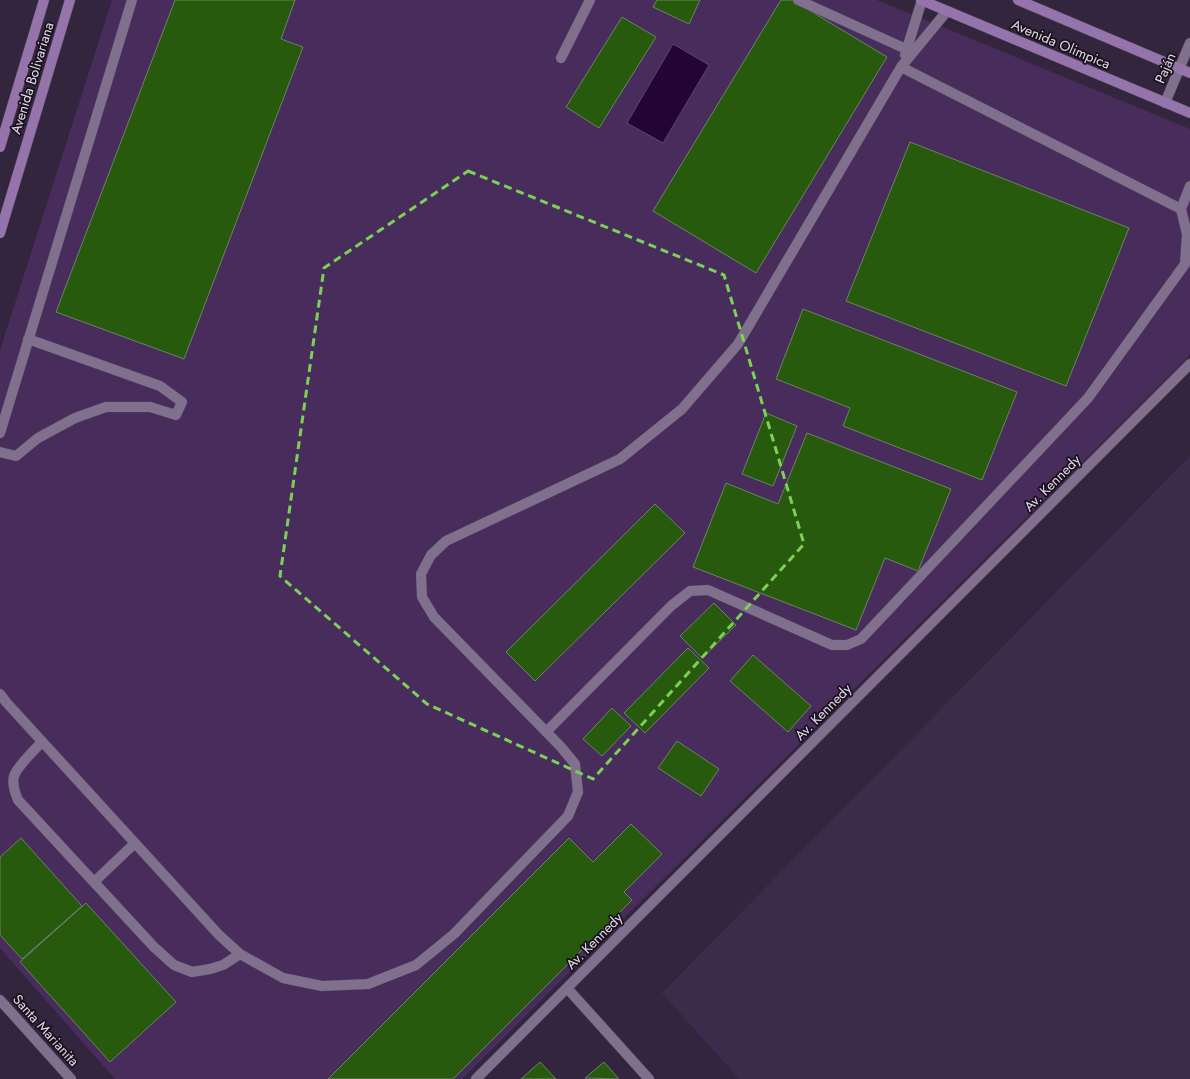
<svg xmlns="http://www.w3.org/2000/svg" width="1190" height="1079" font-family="Jost,sans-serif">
	<rect width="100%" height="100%" fill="#34253f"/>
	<path fill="#3d2b4b" d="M1190,456v623h-451l-77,-86z"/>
	<path fill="#482c5b" d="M112,0h765l313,129v226l-728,724h-347l-115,-131v-598z"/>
	<path fill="#240335" stroke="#5d436b" d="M673,44l36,21 -46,78 -36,-20z"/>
	<path fill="#285a0e" stroke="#6d8265" d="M175,0h120l-14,39 22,8 -119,312 -128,-47z
		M657,0h43l-11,24 -36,-17z
		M781,0h11l95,57 -131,216 -103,-62z
		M622,17l34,20 -57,91 -33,-21z
		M910,142l219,86 -63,158 -220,-85z
		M803,309l214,83 -35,88 -139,-54 7,-18 -74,-29z
		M766,413l31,13 -24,60 -31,-12z
		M807,433l144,56 -33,82 -33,-13 -29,72 -163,-63 33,-84 52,21z
		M655,504l30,29 -150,148 -29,-29z
		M714,603l22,22 -34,33 -22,-22z
		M688,648l21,20 -64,65 -21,-20z
		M753,655l58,51 -23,26 -58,-51z
		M612,708l19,18 -29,30 -19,-17z
		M677,741l42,28 -18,27 -43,-28z
		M631,824l31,30 -38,38 8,8 -179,179h-125l241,-241 24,24z
		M21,838l61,68 -60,53 -22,-24v-78z
		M86,903l90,99 -66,60 -90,-100z
		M540,1062l16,17h-35z
		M604,1062l15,17 -34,-1z"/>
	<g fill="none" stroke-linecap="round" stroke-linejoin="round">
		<defs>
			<path id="lane" d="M798,0l108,49
				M905,55l17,-55
				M561,58l29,-58
				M901,67l46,-56
				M1181,209l9,-23
				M0,433l132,-433
				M0,452l16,4 22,-18 37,-20 31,-11h44l26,8 6,-13 -22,-16 -132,-47
				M0,694l6,8 213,233 21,19 43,24 39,8 46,-2 48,-19 38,-31 114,-118 10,-24 -3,-28 -14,-17 -127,-130 -12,-20 -1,-23 10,-19 15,-14 174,-82 62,-50 56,-65 163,-277 280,142 6,25 -2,30 -97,134 -227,241 -14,6h-15l-124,-55 -18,1 -19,15 -124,125
				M42,742c-7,7 -25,25 -28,34 -2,8 1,17 4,24l136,147 20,18 18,7 18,-3 13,-4 17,-11
				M94,882l41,-39"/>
			<path id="street" d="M1165,103l25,-60
				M567,988l82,91
				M0,1000l71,79
				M476,1079l714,-715"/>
			<path id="secondary" d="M921,0l269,113
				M1018,0l172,73
				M0,147l44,-147
				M0,233l70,-233"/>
		</defs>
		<use href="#lane" stroke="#4f4258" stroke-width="11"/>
		<use href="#street" stroke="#4f4258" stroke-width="11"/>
		<use href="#secondary" stroke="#4f4258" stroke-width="11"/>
		<use href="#lane" stroke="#816f8e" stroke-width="10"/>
		<use href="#street" stroke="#816f8e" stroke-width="10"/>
		<use href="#secondary" stroke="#9474aa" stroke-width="10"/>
	</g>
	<path fill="none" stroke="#7bd156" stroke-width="3" stroke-dasharray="8 5" stroke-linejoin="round" d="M468,171l256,104 80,269 -211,235 -166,-75 -147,-128 44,-308z"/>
	<g text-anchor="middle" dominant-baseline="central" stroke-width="3.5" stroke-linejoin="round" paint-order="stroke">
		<g font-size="14" fill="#e1d8e8" stroke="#18111d">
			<text transform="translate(1061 44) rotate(23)">Avenida Olimpica</text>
			<text transform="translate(1165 68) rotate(-67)">Paján</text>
			<text transform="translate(32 78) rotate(-73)">Avenida Bolivariana</text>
			<text transform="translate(1052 483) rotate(-45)">Av. Kennedy</text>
			<text transform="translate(823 712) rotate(-45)">Av. Kennedy</text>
			<text transform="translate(594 941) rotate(-45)">Av. Kennedy</text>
			<text transform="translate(46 1030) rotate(48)">Santa Marianita</text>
		</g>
	</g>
</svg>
